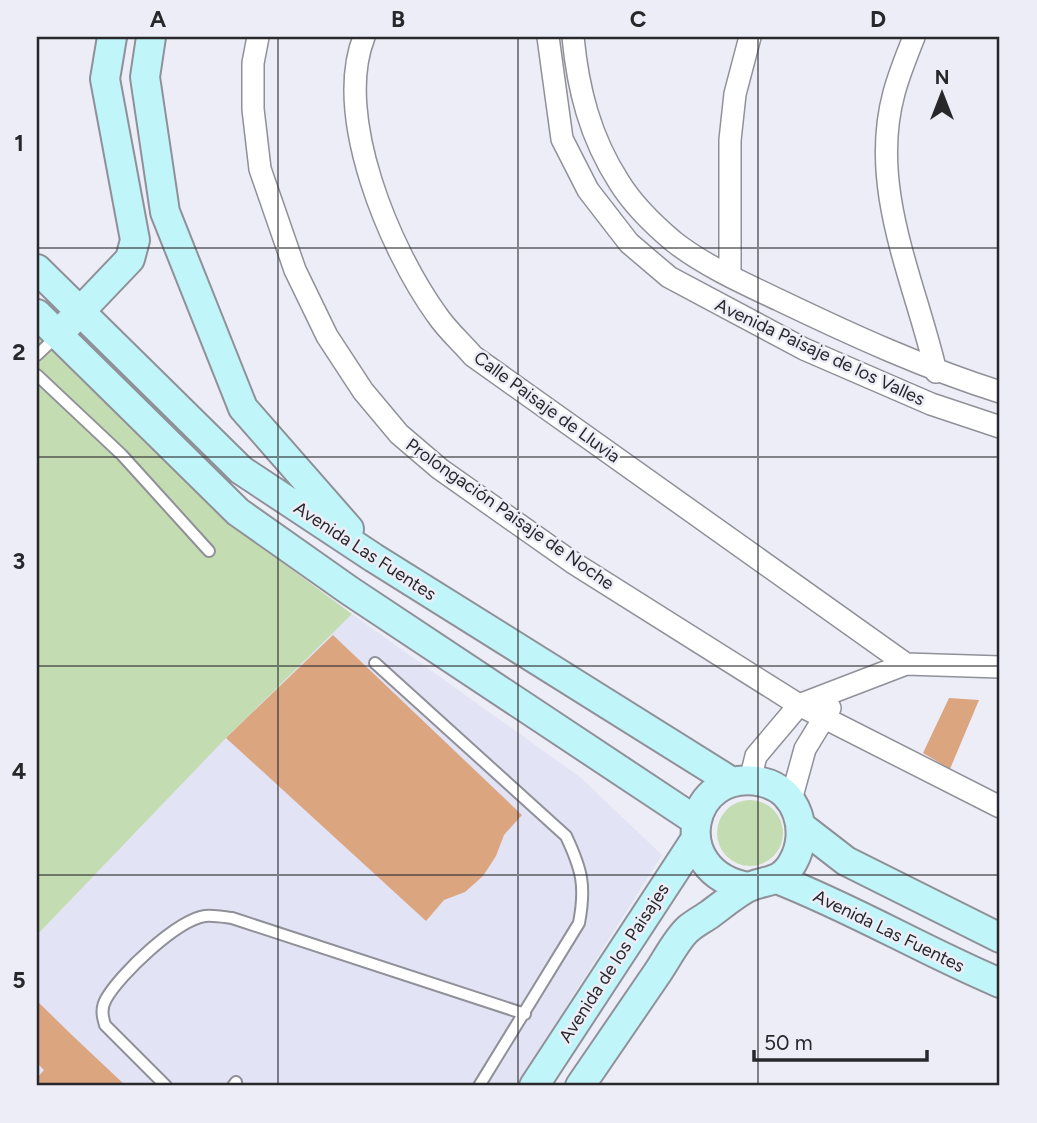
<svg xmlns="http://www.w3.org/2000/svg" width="1037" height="1123" font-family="Figtree,sans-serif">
	<rect width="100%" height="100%" fill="#ededf7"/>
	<path fill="#e2e3f4" d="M352,614l228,163 82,78 -146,231h-479v-151l189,-197z"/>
	<path fill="#c4dcb1" d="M37,334l207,200 108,80 -126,124 -189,197z
		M717 833a33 33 0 1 1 66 0a33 33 0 1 1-66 0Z"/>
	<path fill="#dba580" d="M333,635l189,180 -18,20 -8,21 -13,20 -18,16 -21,8 -18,21 -200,-183z
		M949,698l30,2 -29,69 -27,-16z
		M37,1001l38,37 51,48h-89v-8l7,-8 -7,-7z"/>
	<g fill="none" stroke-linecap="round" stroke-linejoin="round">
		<defs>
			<path id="lane" d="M37,355l20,-19
				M37,375l85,80 87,96
				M375,663l191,173c16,34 20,50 13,87l-100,163
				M166,1086l-61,-61c-3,-10 -4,-17 1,-26 14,-25 71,-79 99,-83 8,-1 19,1 27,2l293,96
				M233,1086l3,-4"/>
			<path id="street" d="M258,37l-5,26v46l7,60 35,101 32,66 36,55 36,43 41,35 132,93 227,143 201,102
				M364,37c-31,79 26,213 73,278 10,15 24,27 36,41l433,308
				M548,37l14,102 26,51 41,53 40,34 135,72 127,55 69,23
				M573,37c5,52 17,100 46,145 13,21 35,43 54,59 30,24 72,43 106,59 73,35 145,68 221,92
				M914,37c-7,18 -15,37 -20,56 -26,95 21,188 42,279
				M730,275v-135l5,-46 15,-57
				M750,780l6,-24 43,-51 107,-41 94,3
				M791,800l14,-51 25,-41"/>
			<path id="secondary" d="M151,37l-6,40 20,135 78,196 106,121
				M37,269l204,201 133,88 358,224
				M37,314l201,198 112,79 345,229
				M68,324l62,-65 5,-19 -30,-161 7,-42
				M802,827l44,34 154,77
				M777,879c77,30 147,72 223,104
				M534,1086l161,-246
				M580,1086c26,-38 52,-76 78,-114 9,-13 18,-32 30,-43 7,-6 15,-10 22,-15 11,-8 23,-18 35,-25 17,-10 36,-4 48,-27 17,-30 5,-72 -31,-80 -74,-16 -96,90 -14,105"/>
		</defs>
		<use href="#lane" stroke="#909099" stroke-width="14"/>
		<use href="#street" stroke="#909099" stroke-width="24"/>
		<use href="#secondary" stroke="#909099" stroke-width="32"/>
		<use href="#lane" stroke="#fff" stroke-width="10"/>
		<use href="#street" stroke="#fff" stroke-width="21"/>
		<use href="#secondary" stroke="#c0f5f9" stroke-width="28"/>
	</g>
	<path fill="none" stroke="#28282c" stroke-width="2" stroke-opacity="0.55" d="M278,37v1049M518,37v1049M758,37v1049M37,248h963M37,457h963M37,666h963M37,875h963"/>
	<g text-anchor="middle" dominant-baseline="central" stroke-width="5" stroke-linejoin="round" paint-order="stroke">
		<g font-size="18" fill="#28282c" stroke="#ededf7">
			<text transform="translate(820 352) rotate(25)">Avenida Paisaje de los Valles</text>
			<text transform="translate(547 407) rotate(36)">Calle Paisaje de Lluvia</text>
			<text transform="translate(510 514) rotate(35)">Prolongación Paisaje de Noche</text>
			<text transform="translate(365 551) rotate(33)">Avenida Las Fuentes</text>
			<text transform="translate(889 931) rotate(26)">Avenida Las Fuentes</text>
			<text transform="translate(614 963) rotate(-57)">Avenida de los Paisajes</text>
		</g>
	</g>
	<rect width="1037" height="1123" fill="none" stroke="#ededf7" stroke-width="77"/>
	<g transform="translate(942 94)" stroke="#ededf7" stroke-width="5" paint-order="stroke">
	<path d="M0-5L12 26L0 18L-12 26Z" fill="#28282c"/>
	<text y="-10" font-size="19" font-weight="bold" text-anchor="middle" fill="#28282c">N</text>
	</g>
	<path d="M754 1050v10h173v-10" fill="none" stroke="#28282c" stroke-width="3.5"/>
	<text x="764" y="1050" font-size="21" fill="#28282c" stroke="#ededf7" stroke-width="5" paint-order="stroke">50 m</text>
	<rect x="38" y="38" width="960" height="1046" fill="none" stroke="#28282c" stroke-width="2.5"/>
	<g font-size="23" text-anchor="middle" font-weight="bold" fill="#28282c">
		<text x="158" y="27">A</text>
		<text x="398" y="27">B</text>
		<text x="638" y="27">C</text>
		<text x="878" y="27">D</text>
		<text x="19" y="151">1</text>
		<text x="19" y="360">2</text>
		<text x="19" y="569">3</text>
		<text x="19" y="779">4</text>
		<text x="19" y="988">5</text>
	</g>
</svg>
